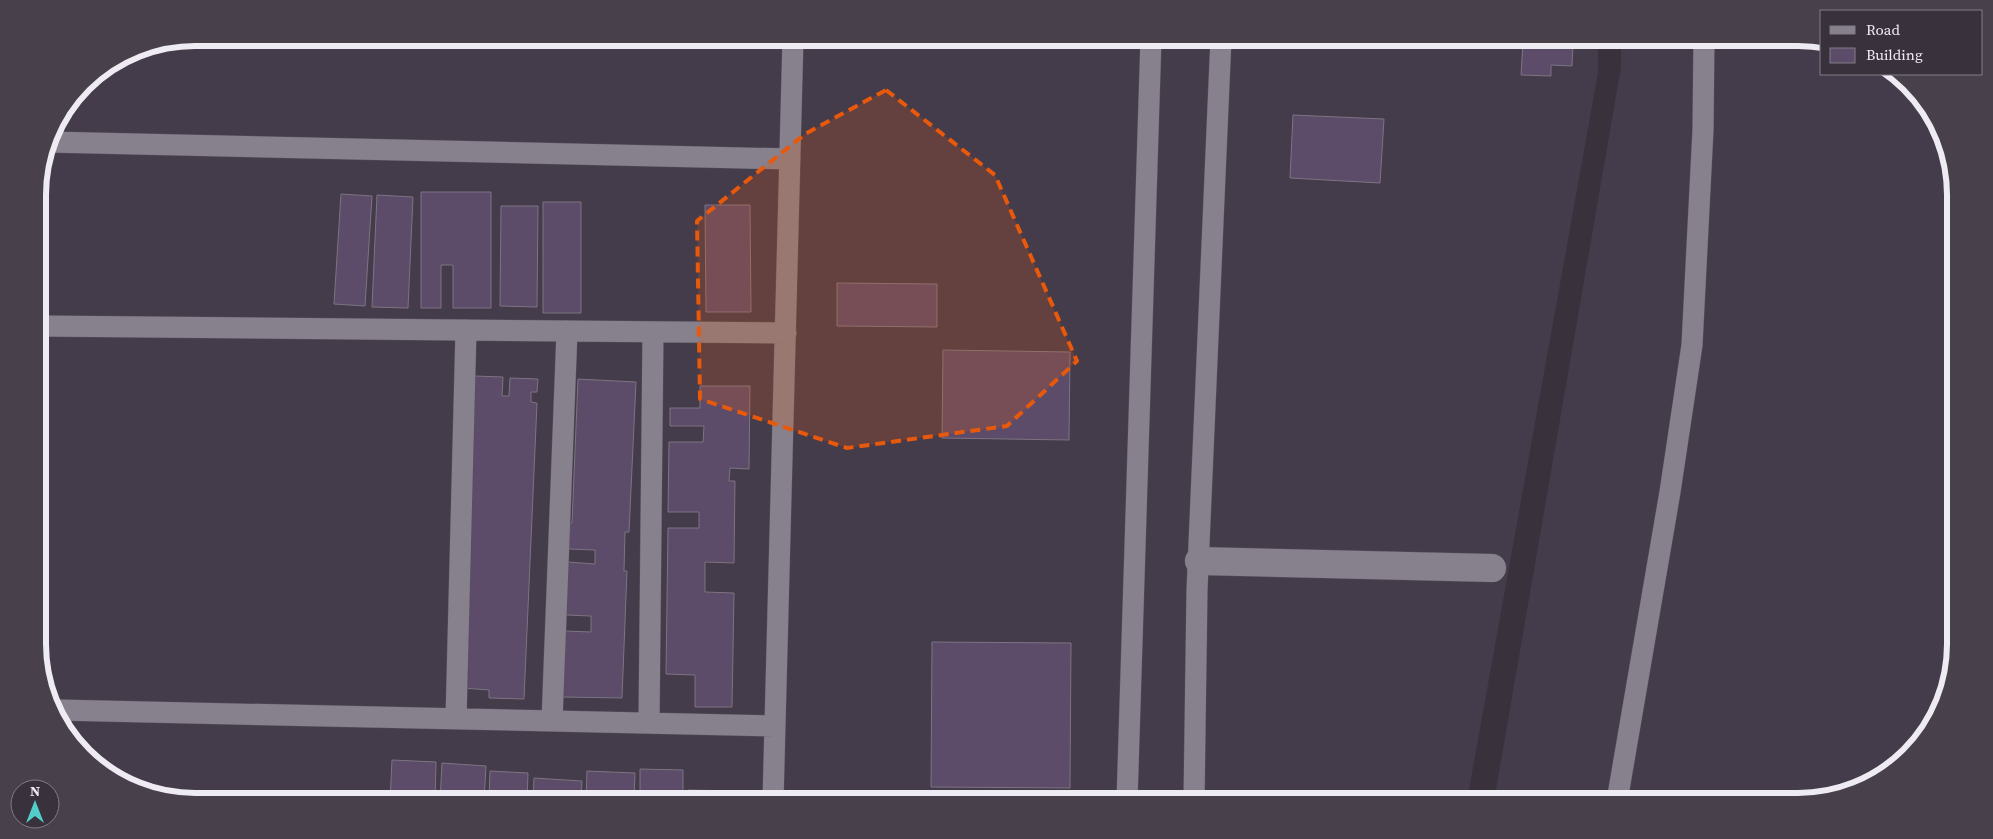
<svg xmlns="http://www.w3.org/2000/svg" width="1993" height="839" font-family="'Source Serif 4',serif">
	<rect width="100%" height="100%" fill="#39323d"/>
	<path fill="#443b4b" d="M196,38h1402v35l-131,728h-1271l-61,-11 -65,-50 -31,-76 -1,-479 16,-59 37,-49 44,-28z
		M1621,38h176l25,4v32h67l34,26 31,75 1,469 -11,60 -51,65 -44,24 -42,8h-313l127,-734z"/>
	<path fill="#5d4b6a" stroke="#7c7581" d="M1531,38h54l-1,7 -11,-1 -1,22 -21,-1v11l-30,-1 2,-33h8z
		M1293,115l91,4 -4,64 -90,-5z
		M421,192h70v116h-38v-43h-12v43h-20z
		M341,194l31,2 -7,110 -31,-2z
		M377,195l36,2 -5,111 -36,-1z
		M543,202h38v111h-38z
		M705,205h45l1,107h-45z
		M501,206h37l-1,101 -37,-1z
		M837,283l100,1v43l-100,-1z
		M943,350l127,2 -1,88 -127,-2z
		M474,376l29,1 -1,19h7l1,-18 28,1 -1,13h-6v10l6,1 -13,296 -35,-1v-8l-27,-2z
		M578,379l58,3 -7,150h-4l-1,39h3l-5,127 -60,-1 3,-66 26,1v-16l-25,-1 2,-53 27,2v-14l-26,-1 1,-26h2z
		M700,386h50l-1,83 -19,-1 -1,13h6l-1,82 -29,-1v30l29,1 -2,114h-37v-32l-29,-1 2,-146h31v-16h-31l1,-70h34l1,-16h-34v-18h30z
		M932,642l139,1 -1,145 -139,-1z
		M392,760l44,2 -1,39h-45z
		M442,763l44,3 -2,35h-44z
		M640,769l43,1v31h-43z
		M490,771l38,2 -1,28h-38z
		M587,771l48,2 -1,28h-48z
		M534,778l48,3 -1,20h-48z
		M688,790l48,1v10h-48z"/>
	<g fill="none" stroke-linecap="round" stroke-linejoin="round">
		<defs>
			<path id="lane" d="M49,142l741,17
				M38,326l748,7
				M58,710l717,16
				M456,719l10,-389
				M552,721l15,-390
				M649,723l4,-391
				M773,801l20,-763
				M1127,801l24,-763
				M1194,801l3,-211 24,-552
				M1617,801l53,-309 22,-147 11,-215 1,-92"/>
			<path id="street" d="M1199,561l293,7"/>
		</defs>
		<use href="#lane" stroke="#56505a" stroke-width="22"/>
		<use href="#street" stroke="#56505a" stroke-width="29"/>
		<use href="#lane" stroke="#87808d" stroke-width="21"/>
		<use href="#street" stroke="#87808d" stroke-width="28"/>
	</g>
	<path fill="#e8590c" fill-opacity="0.2" stroke="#e8590c" stroke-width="4" stroke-dasharray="10 6" stroke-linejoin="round" d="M886,90l109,85 82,186 -70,65 -160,22 -147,-49 -3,-178 108,-87z"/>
	<path d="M0 0H1993V839H0ZM195 46H1798A149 149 0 0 1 1947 195V644A149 149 0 0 1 1798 793H195A149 149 0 0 1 46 644V195A149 149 0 0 1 195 46Z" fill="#48414c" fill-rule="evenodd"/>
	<path fill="none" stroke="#efebf3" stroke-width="6" d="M195 46H1798A149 149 0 0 1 1947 195V644A149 149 0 0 1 1798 793H195A149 149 0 0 1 46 644V195A149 149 0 0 1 195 46Z"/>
	<rect x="1820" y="10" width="162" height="65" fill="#39323d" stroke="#827c86"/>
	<rect x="1830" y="26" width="25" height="8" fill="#87808d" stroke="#827c86"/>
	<text x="1866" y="35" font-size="15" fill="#efebf3">Road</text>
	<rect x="1830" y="48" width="25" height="15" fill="#5d4b6a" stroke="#827c86"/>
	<text x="1866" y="60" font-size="15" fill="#efebf3">Building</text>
	<g transform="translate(35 804)"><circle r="24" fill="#39323d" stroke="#827c86"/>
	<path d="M0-4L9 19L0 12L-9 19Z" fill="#53cdca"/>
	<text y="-8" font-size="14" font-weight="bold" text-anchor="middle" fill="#efebf3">N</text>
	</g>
</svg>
